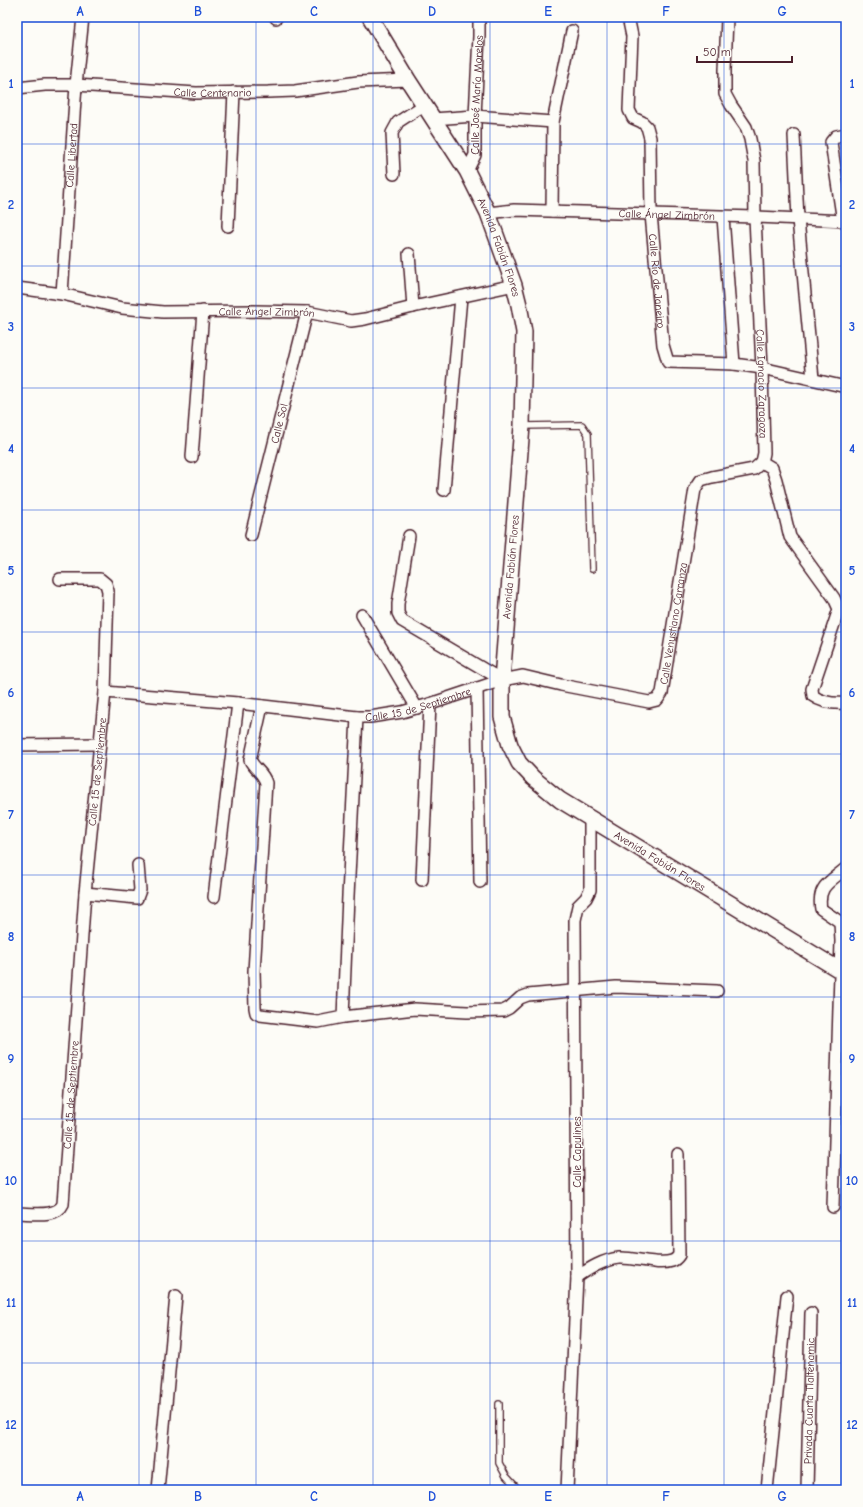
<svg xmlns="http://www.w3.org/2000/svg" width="863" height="1507" font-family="'Comic Neue',sans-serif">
	<rect width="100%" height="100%" fill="#fdfcf7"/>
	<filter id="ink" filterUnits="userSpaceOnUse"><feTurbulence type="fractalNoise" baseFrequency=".025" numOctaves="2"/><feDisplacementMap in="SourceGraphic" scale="8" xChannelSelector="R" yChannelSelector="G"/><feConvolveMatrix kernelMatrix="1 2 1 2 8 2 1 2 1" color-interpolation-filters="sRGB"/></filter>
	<g filter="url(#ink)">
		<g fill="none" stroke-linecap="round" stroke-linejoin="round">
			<defs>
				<path id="service" d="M523,426l59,-1 6,9 4,135
					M499,1404v59l7,13 13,14"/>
				<g id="minor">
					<path id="s1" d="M628,17l4,19 -3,74 4,8 9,4 5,5 3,11 1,76 12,131 5,17 66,2 28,4 84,19"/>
					<path id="s2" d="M727,17l-2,53v24l6,11 15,22 4,12 4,22 1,56 7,151 2,85 -2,9"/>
					<path d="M276,18v-1"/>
					<path id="s3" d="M17,88l28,-3h31l120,8 72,-1 27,-1 63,-9 50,-2"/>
					<path d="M433,119l42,-3 78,6"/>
					<path d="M794,135l4,84 15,160"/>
					<path id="s4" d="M467,171l8,-16v-39l4,-80v-19"/>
					<path d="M394,174l-2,-41 6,-11 26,-17"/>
					<path d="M552,211l1,-89 19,-91"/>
					<path id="s5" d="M488,213l26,-3 241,7 91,4"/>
					<path d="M723,217l11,147"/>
					<path d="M843,222l-12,-80 5,-6 10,-2"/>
					<path d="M228,226l6,-134"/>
					<path d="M409,254l4,53"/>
					<path id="s6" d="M17,288l45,6 60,14 41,4 91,-1 53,1 44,9 14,-2 48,-12 101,-22"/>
					<path id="s7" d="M62,294l14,-209 7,-68"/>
					<path d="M192,457l11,-146"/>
					<path d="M762,462l10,6 4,12 14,57 44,61 5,11 -27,80 1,7c10,7 21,8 33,7"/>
					<path d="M444,490l17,-193"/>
					<path id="s8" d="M251,535l56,-223"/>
					<path d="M409,536l-11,68v9l4,8 100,59"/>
					<path d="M362,615l55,93"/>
					<path d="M477,688l3,194"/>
					<path id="s9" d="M105,692l133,11 119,14h13l32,-5 28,-8 72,-24 21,-4 38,9 88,17 8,-2 5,-7 33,-204 6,-9 11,-3 42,-8 8,-7"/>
					<path d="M262,706l-12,54c5,10 13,12 16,23l-12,188 1,37 1,5 4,2 58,7 25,-5 72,-8 52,3 36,-1 6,-3 11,-10 8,-3 88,-8 101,4"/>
					<path d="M17,745l82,-1"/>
					<path d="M422,880l8,-176"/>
					<path d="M85,893l52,5 3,-8 -2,-25"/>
					<path d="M214,897l24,-194"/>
					<path d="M343,1017l5,-121 9,-179"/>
					<path d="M833,1207l8,-266 -1,-19 -19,-13c-4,-23 9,-27 24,-40"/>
					<path id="s10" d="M17,1213c14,0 40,5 46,-9l22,-311 20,-201 3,-101 -2,-7 -6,-5h-40"/>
					<path d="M577,1277c13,-9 26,-17 42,-19 16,-1 38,8 53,3 3,-1 5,-3 7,-6l-1,-101"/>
					<path d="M158,1490l18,-194"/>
					<path d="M567,1490l10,-213 -2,-357 3,-14 8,-8 4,-8v-72"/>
					<path d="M767,1490l20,-194"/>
					<path id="s11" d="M807,1490l4,-177"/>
				</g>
				<g id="secondary">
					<path id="s12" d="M370,17l38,63 59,91 21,42 26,72 5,20 5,27 -2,94 -20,254v37l8,28 9,18 14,15 27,22 286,174"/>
				</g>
			</defs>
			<use href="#service" stroke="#4a1f2b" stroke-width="8"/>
			<use href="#minor" stroke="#4a1f2b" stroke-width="14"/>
			<use href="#secondary" stroke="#4a1f2b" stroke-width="18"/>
			<use href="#service" stroke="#fdfcf7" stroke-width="5.5"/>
			<use href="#minor" stroke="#fdfcf7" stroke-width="11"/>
			<use href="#secondary" stroke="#fdfcf7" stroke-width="15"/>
		</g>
	</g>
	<path fill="none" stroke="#1d4ed8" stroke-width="1" stroke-opacity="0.55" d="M139,17v1473M256,17v1473M373,17v1473M490,17v1473M607,17v1473M724,17v1473M17,144h829M17,266h829M17,388h829M17,510h829M17,632h829M17,754h829M17,875h829M17,997h829M17,1119h829M17,1241h829M17,1363h829"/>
	<g text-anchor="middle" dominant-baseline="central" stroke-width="3" stroke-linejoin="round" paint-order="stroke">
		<g font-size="11" fill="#4a1f2b" stroke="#fdfcf7">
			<text stroke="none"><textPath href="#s3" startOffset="196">Calle Centenario</textPath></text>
			<text stroke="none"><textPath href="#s4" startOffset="78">Calle José María Morelos</textPath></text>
			<text stroke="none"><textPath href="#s7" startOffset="139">Calle Libertad</textPath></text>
			<text stroke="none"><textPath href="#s5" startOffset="179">Calle Ángel Zimbrón</textPath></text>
			<text stroke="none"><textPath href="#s12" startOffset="265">Avenida Fabián Flores</textPath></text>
			<text stroke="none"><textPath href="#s1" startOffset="274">Calle Río de Janeiro</textPath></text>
			<text stroke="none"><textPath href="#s6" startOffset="252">Calle Ángel Zimbrón</textPath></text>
			<text stroke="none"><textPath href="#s2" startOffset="374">Calle Ignacio Zaragoza</textPath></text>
			<text stroke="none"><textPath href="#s8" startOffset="115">Calle Sol</textPath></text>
			<text transform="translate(511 567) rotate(-85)">Avenida Fabián Flores</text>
			<text stroke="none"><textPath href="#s9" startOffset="641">Calle Venustiano Carranza</textPath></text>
			<text stroke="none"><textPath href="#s9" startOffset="316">Calle 15 de Septiembre</textPath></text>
			<text stroke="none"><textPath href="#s10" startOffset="483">Calle 15 de Septiembre</textPath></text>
			<text stroke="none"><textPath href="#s12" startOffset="961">Avenida Fabián Flores</textPath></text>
			<text stroke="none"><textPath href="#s10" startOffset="159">Calle 15 de Septiembre</textPath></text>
			<text transform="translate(577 1152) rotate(-90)">Calle Capulines</text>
			<text stroke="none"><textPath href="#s11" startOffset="89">Privada Cuarta Tlaltenamic</textPath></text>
		</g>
	</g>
	<rect width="863" height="1507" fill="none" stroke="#fdfcf7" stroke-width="44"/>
	<path d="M697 56v6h95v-6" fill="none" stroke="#4a1f2b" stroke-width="2"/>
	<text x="703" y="56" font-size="12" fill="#4a1f2b" stroke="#fdfcf7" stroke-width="3" paint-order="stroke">50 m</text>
	<rect x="22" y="22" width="819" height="1463" fill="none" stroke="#1d4ed8" stroke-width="1.5"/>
	<g font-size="13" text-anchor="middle" font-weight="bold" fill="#1d4ed8">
		<text x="80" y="16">A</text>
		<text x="198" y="16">B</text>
		<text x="314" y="16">C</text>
		<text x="432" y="16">D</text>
		<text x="548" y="16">E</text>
		<text x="666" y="16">F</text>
		<text x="782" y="16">G</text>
		<text x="11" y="88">1</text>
		<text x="852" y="88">1</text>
		<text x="11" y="209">2</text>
		<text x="852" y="209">2</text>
		<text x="11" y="331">3</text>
		<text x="852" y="331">3</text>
		<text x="11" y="453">4</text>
		<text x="852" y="453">4</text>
		<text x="11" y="575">5</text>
		<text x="852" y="575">5</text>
		<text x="11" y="697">6</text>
		<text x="852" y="697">6</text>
		<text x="11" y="819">7</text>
		<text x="852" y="819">7</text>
		<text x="11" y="941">8</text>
		<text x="852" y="941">8</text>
		<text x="11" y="1063">9</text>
		<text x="852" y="1063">9</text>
		<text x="11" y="1185">10</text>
		<text x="852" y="1185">10</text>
		<text x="11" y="1307">11</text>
		<text x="852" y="1307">11</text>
		<text x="11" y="1429">12</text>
		<text x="852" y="1429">12</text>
		<text x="80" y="1501">A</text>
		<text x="198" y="1501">B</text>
		<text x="314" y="1501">C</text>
		<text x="432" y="1501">D</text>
		<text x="548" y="1501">E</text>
		<text x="666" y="1501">F</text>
		<text x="782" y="1501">G</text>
	</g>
</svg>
